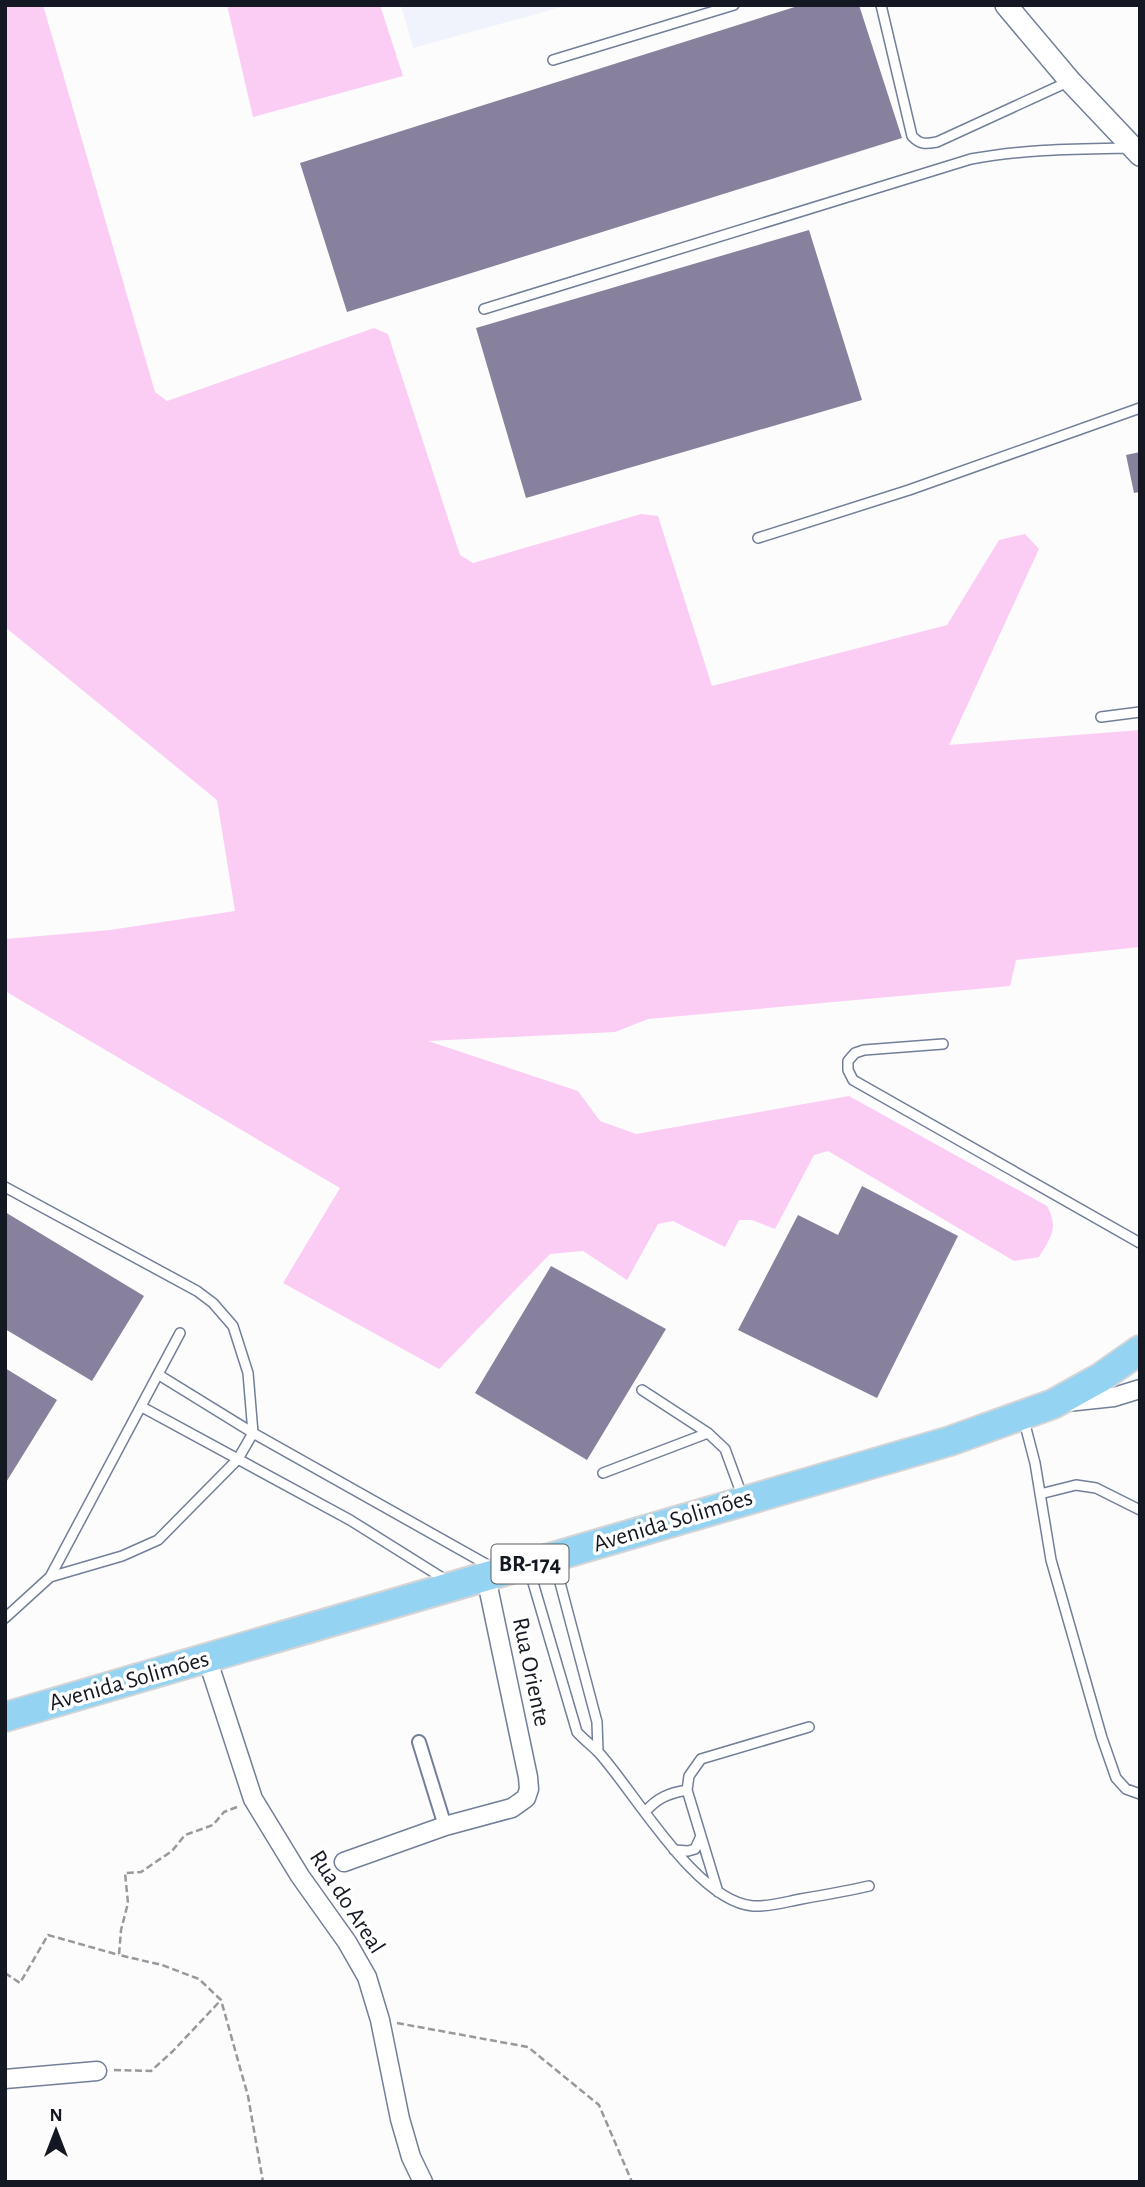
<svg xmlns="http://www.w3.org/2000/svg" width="1145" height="2187" font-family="'Alegreya Sans',sans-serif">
	<rect width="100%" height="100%" fill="#fcfcfc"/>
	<path fill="#f0f3fb" d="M401,5h168l-156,43z"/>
	<path fill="#fbcdf5" d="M5,5h38l112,387 12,9 207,-73 14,6 72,221 13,8 168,-49 17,2 54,170 235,-61 52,-85 26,-6 14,15 -90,196 191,-15v217l-124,13 -6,26 -362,33 -33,13 -187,9 150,50 22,30 36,13 213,-38 198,110c12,22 4,31 -8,51l-25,4 -186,-110 -14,4 -39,74 -23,-9h-13l-14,27 -52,-26 -15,3 -31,56 -44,-29 -33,3 -111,115 -156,-86 57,-95 -335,-197v-52l105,-9 125,-19 -18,-111 -212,-173z
		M227,5h153l23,71 -150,41z"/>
	<path fill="#88819d" d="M801,5h58l43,133 -555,174 -47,-149z
		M809,230l53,170 -336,98 -50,-170z
		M1140,452v40l-6,1 -8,-38z
		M862,1186l96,50 -81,162 -139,-68 60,-115 40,20z
		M5,1212l139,84 -52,85 -87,-52z
		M551,1266l115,63 -79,131 -112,-67z
		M5,1368l52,32 -52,84z"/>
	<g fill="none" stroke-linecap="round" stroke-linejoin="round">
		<defs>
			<path id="service" d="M881,5l31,131c8,9 14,8 25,6l133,-61
				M553,60l181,-55
				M484,309l487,-150c53,-10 106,-10 160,-11
				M758,538l151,-48 231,-82
				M1101,717l39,-5
				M943,1044l-79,6 -9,3 -7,8v9l5,10 287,163
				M5,1187l192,104 16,12 20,23 15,47 5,60 -15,26 -80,81 -36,16 -72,21 -45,41
				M159,1375l94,58 240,135
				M642,1390l66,43 17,16 18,49
				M142,1407l208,113 99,62
				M1023,1417l12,46 16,97 51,178 14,40 10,11 14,5
				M603,1473l105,-40
				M1040,1494l36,-9 20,3 44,22
				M554,1560l43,162 1,30
				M529,1569l48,163c7,8 16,14 23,22 35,39 97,148 153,152 16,1 32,-4 48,-7 23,-4 46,-8 68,-13
				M50,1577l130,-244
				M687,1790l31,102
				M645,1812c12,-14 24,-19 42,-22l2,-14 12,-17 108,-32
				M674,1850l14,1 7,-2 6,-13"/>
			<path id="pedestrian" d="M419,1742l26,84"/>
			<path id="minor" d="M1067,1402l47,-5 26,-8
				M207,1658l46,141 47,77 47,66 20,35 13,43 20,99 11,38 12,25
				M344,1862l101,-36 67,-18 14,-10 3,-9 -1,-12 -42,-200
				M5,2079l92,-8"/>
			<path id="tertiary" d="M1006,5l64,76 70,74"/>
			<path id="primary" d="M5,1717l945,-276 103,-37 47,-26 40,-28"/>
		</defs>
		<use href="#service" stroke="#727f99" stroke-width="12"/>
		<use href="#pedestrian" stroke="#727f99" stroke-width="16"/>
		<use href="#minor" stroke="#727f99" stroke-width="21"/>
		<use href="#tertiary" stroke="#727f99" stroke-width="24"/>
		<use href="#primary" stroke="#d5d5d7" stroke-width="32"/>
		<path stroke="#97999d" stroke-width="2.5" stroke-dasharray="7 3.5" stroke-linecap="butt" d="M237,1807l-13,5 -11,13 -28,10 -13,16 -31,21 -16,1 3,30 -7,27 -2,25 43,10 37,14 22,21 27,96 15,86
			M5,1973l15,10 28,-48 71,20
			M397,2023l131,24 71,58 33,77
			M114,2070l37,1 22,-20 48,-51"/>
		<use href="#service" stroke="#fff" stroke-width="9"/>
		<use href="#pedestrian" stroke="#fff" stroke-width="12"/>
		<use href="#minor" stroke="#fff" stroke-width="18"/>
		<use href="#tertiary" stroke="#fff" stroke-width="21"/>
		<use href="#primary" stroke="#94d3f1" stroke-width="28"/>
	</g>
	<g text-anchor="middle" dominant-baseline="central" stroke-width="7" stroke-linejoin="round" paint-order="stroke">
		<rect fill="#fff" stroke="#5a5d64" stroke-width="2" x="491.5" y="1544.5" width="77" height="39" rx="5"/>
		<g font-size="23" font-weight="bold" fill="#131822">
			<text x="530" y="1564">BR-174</text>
		</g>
		<g font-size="24" fill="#131822" stroke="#fff">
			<text transform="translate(673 1521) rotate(-17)">Avenida Solimões</text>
			<text transform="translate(531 1672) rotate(78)">Rua Oriente</text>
			<text transform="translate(129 1681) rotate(-16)">Avenida Solimões</text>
			<text transform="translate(347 1902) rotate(57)">Rua do Areal</text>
		</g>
	</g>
	<rect width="1145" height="2187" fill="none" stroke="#131822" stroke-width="14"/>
	<g transform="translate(56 2131)" stroke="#ffffff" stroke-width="5" paint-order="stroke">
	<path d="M0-5L12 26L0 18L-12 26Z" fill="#131822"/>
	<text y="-10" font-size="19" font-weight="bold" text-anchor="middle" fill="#131822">N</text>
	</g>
</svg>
